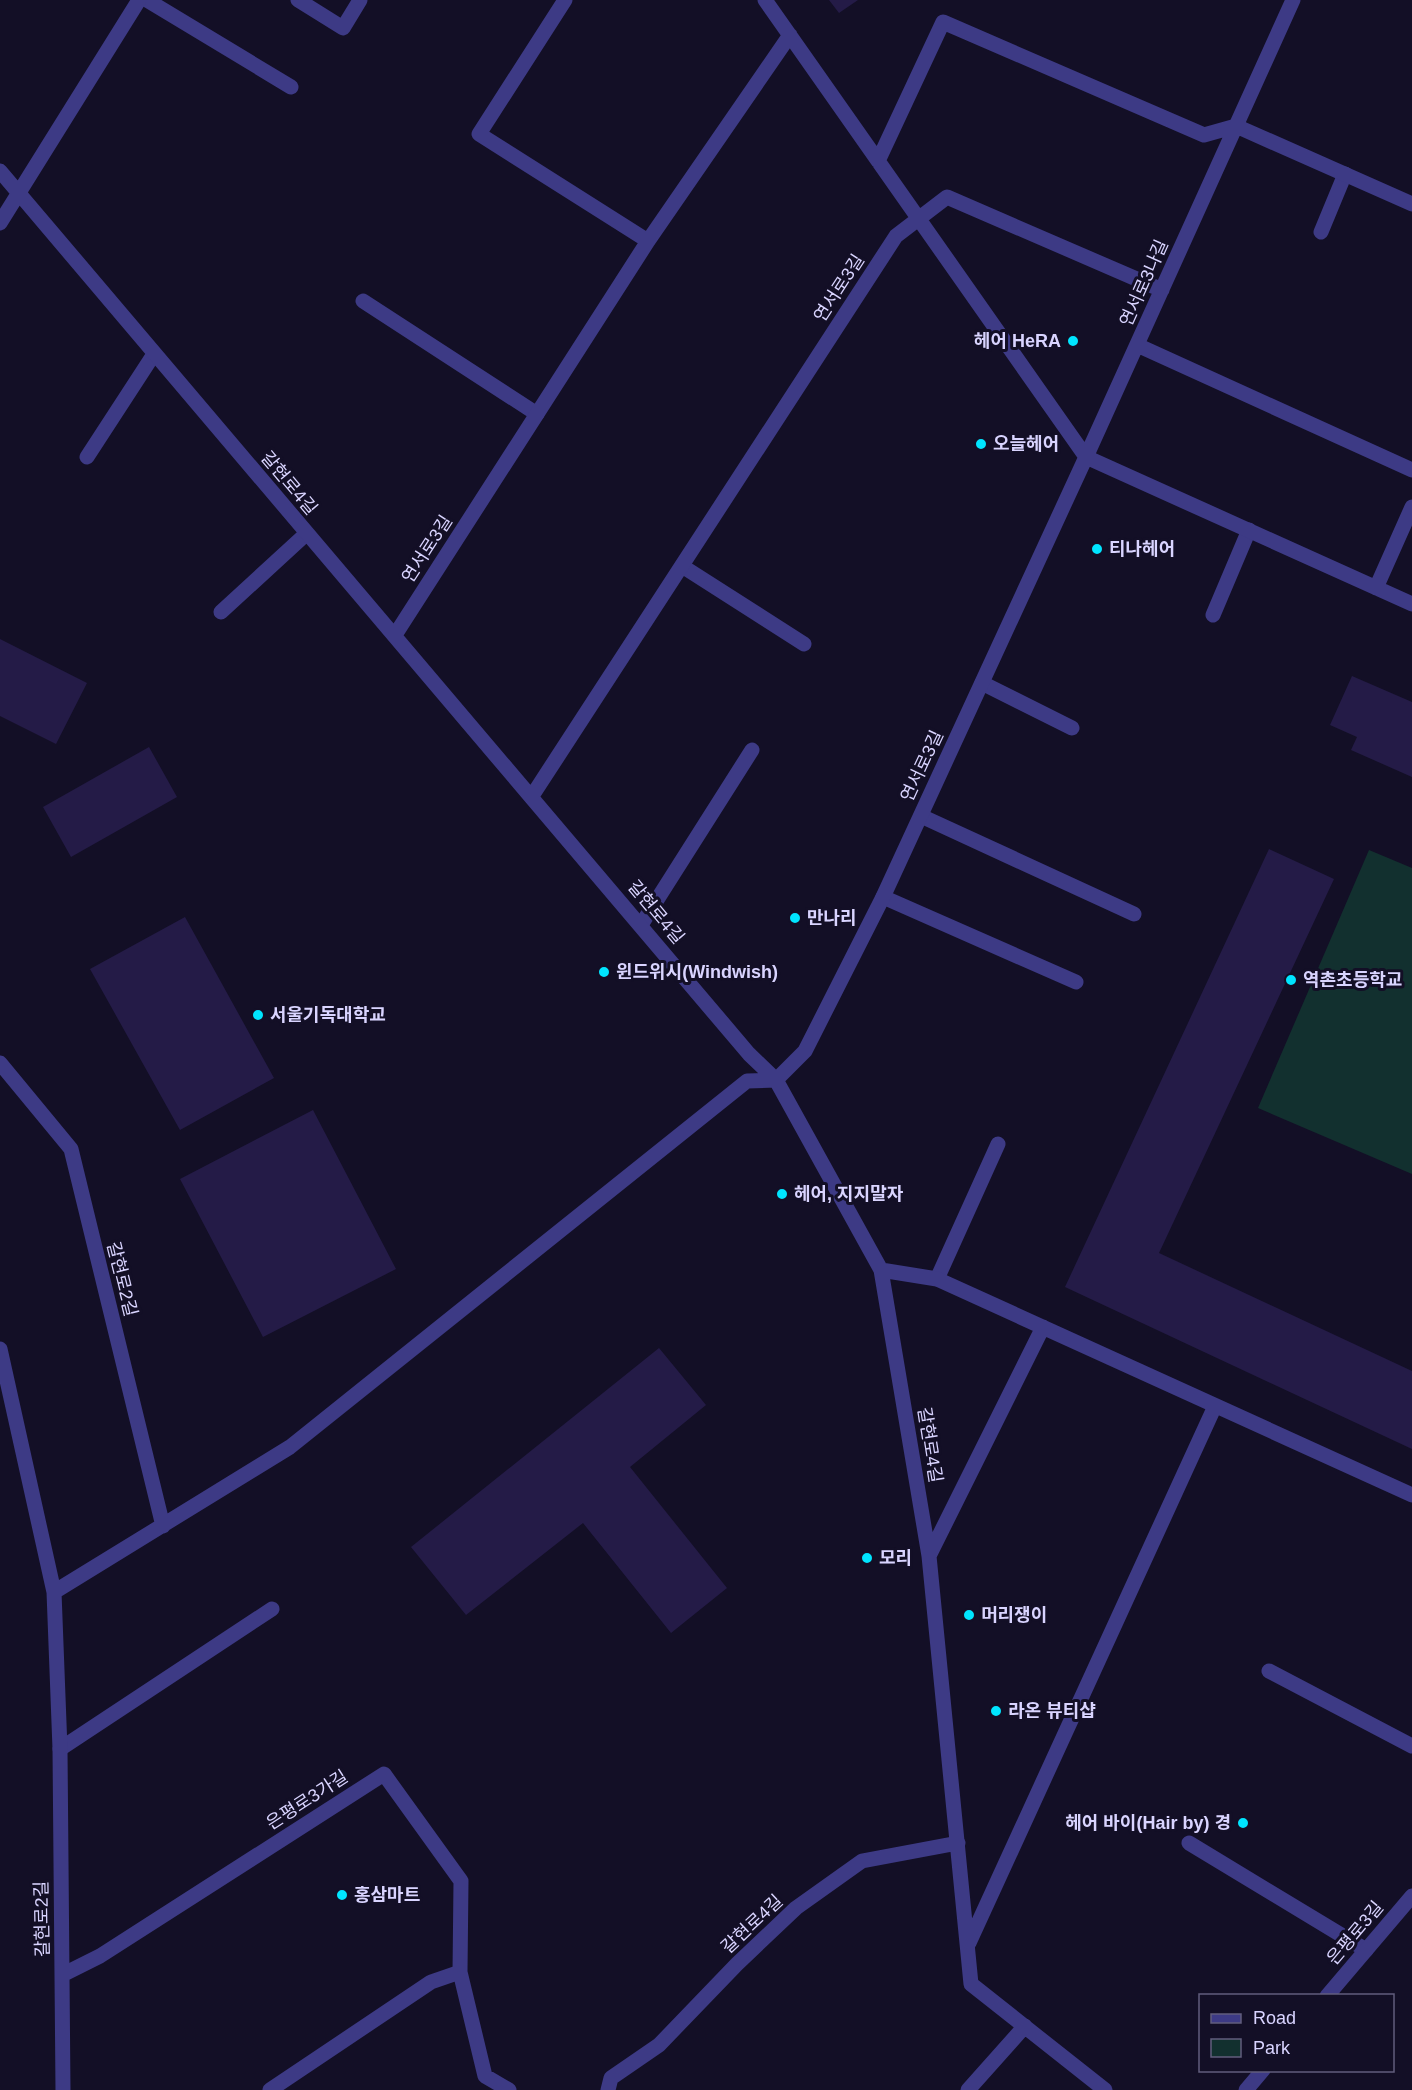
<svg xmlns="http://www.w3.org/2000/svg" width="1412" height="2090" font-family="Helvetica,'Noto Sans KR',sans-serif">
	<rect width="100%" height="100%" fill="#130f26"/>
	<path fill="#12302f" d="M1369,850l43,18v306l-154,-66z"/>
	<path fill="#241b47" d="M829,0h29l-19,13z
		M0,639l87,44 -31,61 -56,-28z
		M1352,676l60,26v75l-61,-27 6,-13 -27,-12z
		M149,747l28,50 -106,60 -28,-50z
		M1269,849l65,30 -175,374 253,118v78l-347,-162z
		M185,917l89,161 -94,52 -90,-161z
		M313,1110l83,159 -133,68 -83,-158z
		M659,1348l47,57 -76,62 97,121 -56,45 -88,-110 -117,92 -55,-68z"/>
	<g fill="none" stroke-linecap="round" stroke-linejoin="round">
		<path stroke="#3d3a85" stroke-width="15" d="M147,0l144,87
			M298,0l45,28 17,-28
			M1321,232l24,-58
			M363,301l174,113
			M87,457l67,-103
			M682,566l122,78
			M221,612l85,-78
			M1213,615l36,-85
			M982,683l90,45
			M921,816l213,98
			M883,897l193,85
			M641,925l111,-175
			M937,1279l61,-135
			M1269,1671l143,75
			M60,1749l212,-140
			M1189,1843l177,107"/>
		<path stroke="#3d3a85" stroke-width="15" d="M565,0l-86,134 169,107
			M765,0l321,457 326,147
			M878,161l65,-139 261,113 32,-9 176,78
			M0,171l749,883 27,26 105,190 48,286 42,428 134,106
			M0,223l139,-223
			M1137,345l275,125
			M1376,588l36,-81
			M395,635l253,-394 142,-206
			M532,796l364,-560 51,-39 215,93
			M0,1063l71,86 92,377
			M776,1080l29,-29 78,-154 203,-440 207,-457
			M881,1270l56,9 475,216
			M0,1349l54,243 6,157 3,341
			M929,1556l114,-229
			M54,1592l236,-145 457,-366 29,-1
			M969,1943l246,-537
			M62,1975l38,-19 284,-182 77,107 -1,91 25,104 24,14
			M1327,1996l85,-100
			M270,2090l161,-108 29,-10
			M608,2090l3,-12 48,-33 78,-81 59,-56 66,-47 96,-18
			M968,2090l57,-64
			M1246,2090l17,-20"/>
	</g>
	<g fill="#00e5ff" stroke="#130f26" stroke-width="2">
		<circle cx="1073" cy="341" r="6"/>
		<circle cx="981" cy="444" r="6"/>
		<circle cx="1097" cy="549" r="6"/>
		<circle cx="795" cy="918" r="6"/>
		<circle cx="604" cy="972" r="6"/>
		<circle cx="1291" cy="980" r="6"/>
		<circle cx="258" cy="1015" r="6"/>
		<circle cx="782" cy="1194" r="6"/>
		<circle cx="867" cy="1558" r="6"/>
		<circle cx="969" cy="1615" r="6"/>
		<circle cx="996" cy="1711" r="6"/>
		<circle cx="1243" cy="1823" r="6"/>
		<circle cx="342" cy="1895" r="6"/>
	</g>
	<g text-anchor="middle" dominant-baseline="central" stroke-width="6" stroke-linejoin="round" paint-order="stroke">
		<g font-size="18" fill="#d9d4ff" stroke="#130f26">
			<text transform="translate(1144 283) rotate(-66)">연서로3나길</text>
			<text transform="translate(839 288) rotate(-57)">연서로3길</text>
			<text transform="translate(289 483) rotate(50)">갈현로4길</text>
			<text transform="translate(427 549) rotate(-57)">연서로3길</text>
			<text transform="translate(922 766) rotate(-65)">연서로3길</text>
			<text transform="translate(656 912) rotate(50)">갈현로4길</text>
			<text transform="translate(122 1279) rotate(76)">갈현로2길</text>
			<text transform="translate(930 1445) rotate(81)">갈현로4길</text>
			<text transform="translate(307 1800) rotate(-33)">은평로3가길</text>
			<text transform="translate(42 1919) rotate(-91)">갈현로2길</text>
			<text transform="translate(752 1924) rotate(-43)">갈현로4길</text>
			<text transform="translate(1355 1933) rotate(-50)">은평로3길</text>
		</g>
		<g font-size="18" font-weight="bold" fill="#d9d4ff" stroke="#130f26" text-anchor="start">
			<text x="1061" y="341" text-anchor="end">헤어 HeRA</text>
			<text x="993" y="444">오늘헤어</text>
			<text x="1109" y="549">티나헤어</text>
			<text x="807" y="918">만나리</text>
			<text x="616" y="972">윈드위시(Windwish)</text>
			<text x="1303" y="980">역촌초등학교</text>
			<text x="270" y="1015">서울기독대학교</text>
			<text x="794" y="1194">헤어, 지지말자</text>
			<text x="879" y="1558">모리</text>
			<text x="981" y="1615">머리쟁이</text>
			<text x="1008" y="1711">라온 뷰티샵</text>
			<text x="1231" y="1823" text-anchor="end">헤어 바이(Hair by) 경</text>
			<text x="354" y="1895">홍삼마트</text>
		</g>
	</g>
	<rect x="1199" y="1994" width="195" height="78" fill="#130f26" stroke="#625e7d" stroke-width="1.5"/>
	<rect x="1211" y="2014" width="30" height="9" fill="#3d3a85" stroke="#625e7d" stroke-width="1.5"/>
	<text x="1253" y="2024" font-size="18" fill="#d9d4ff">Road</text>
	<rect x="1211" y="2039" width="30" height="18" fill="#12302f" stroke="#625e7d" stroke-width="1.5"/>
	<text x="1253" y="2054" font-size="18" fill="#d9d4ff">Park</text>
</svg>
